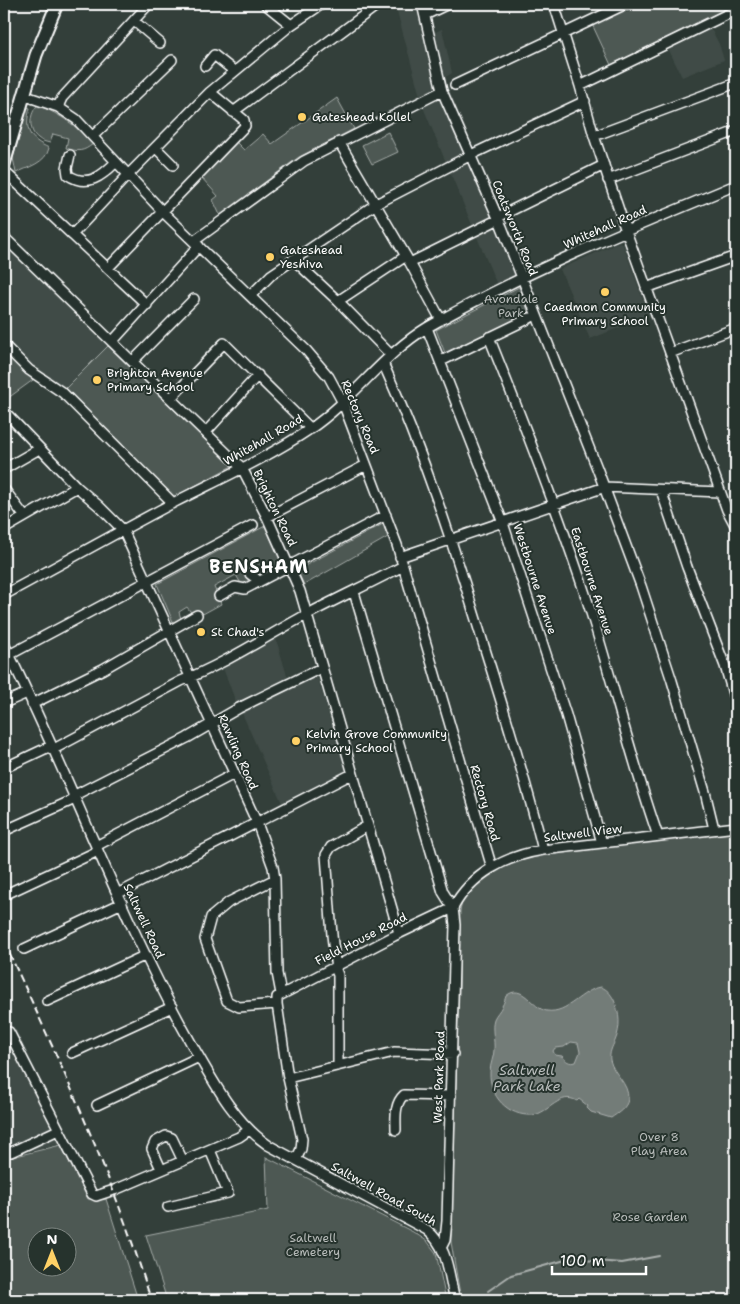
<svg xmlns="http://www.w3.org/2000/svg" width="740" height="1304" font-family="'Shantell Sans',sans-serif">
	<rect width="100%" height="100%" fill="#333f3a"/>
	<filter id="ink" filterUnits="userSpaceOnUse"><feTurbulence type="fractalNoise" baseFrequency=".02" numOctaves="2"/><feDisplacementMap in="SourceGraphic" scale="10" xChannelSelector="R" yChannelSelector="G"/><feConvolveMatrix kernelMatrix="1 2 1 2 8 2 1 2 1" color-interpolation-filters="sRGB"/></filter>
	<g filter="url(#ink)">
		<path fill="#404c47" d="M395,4h44l-12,6 7,23 8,-4 10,44 -8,5 81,192 -28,15 -74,-178z
			M711,29l8,15 5,16 -42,17 -13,-27z
			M618,243l5,1 26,72 -59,23 -30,-70z
			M12,250l96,96 124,120 -58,31 -108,-109 -29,-16 -33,-33v-80z
			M276,639l12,40 -51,26 -14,-37z
			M317,675l29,95 -64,33 -40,-90z
			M4,1021l12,9 54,110 -66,18z"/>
		<path fill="#4d5853" stroke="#a6aca9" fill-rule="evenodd" d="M636,4h98v1l-123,60 -19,-41z
			M337,98l17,31 -55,28 -79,58 -7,-15 5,-4 -17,-19 35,-35 8,8 19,-16 9,10z
			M38,105c26,12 35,18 55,39 -10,8 -15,8 -27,4l2,-10 -15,-4 -3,9c-4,-1 -9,-2 -12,-5 -10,-7 -9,-25 0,-33z
			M27,107l3,1c-6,22 -1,31 19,40 -3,15 -21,19 -33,25l-3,-15z
			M388,132l10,20 -26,12 -10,-19z
			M519,287l10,26 -84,40 -9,-23z
			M108,346l124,120 -58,31 -108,-109z
			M4,351l29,29 -29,21z
			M383,524l5,13 -84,48 -7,-15z
			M265,526l18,39 -22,12h-12l-2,8 -4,2 -7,-12 -22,12 7,17 -20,11h-8l-6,-8 -8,5 2,7 -7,5 -17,-40z
			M736,831v469h-275l-10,-58 8,-253 1,-78 3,-13 10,-12 18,-13 23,-12 23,-6z
			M61,1145l27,54h18l32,101h-129l-5,-7v-134zM38,1236h30v30h-30z
			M266,1157l147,75 14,9 9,12 10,47h-279l-21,-65 122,-25z"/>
		<path fill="#737b78" stroke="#abb0ae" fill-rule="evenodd" d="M601,987c6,2 10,7 13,13 6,14 7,27 1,41 -3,6 -6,12 -5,19 3,14 19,23 18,39 -1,9 -10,14 -17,19l-20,-6 -4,-4 1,-2 -9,-7 -2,2c-17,-10 -28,12 -44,14 -25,2 -44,-19 -43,-43 0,-8 4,-15 4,-22 1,-10 -3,-22 0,-31 2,-5 6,-8 8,-13 2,-3 3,-7 4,-10 17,-14 26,13 41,15 21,3 34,-21 54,-24zM571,1042l7,1 2,9 -4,10c-7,2 -10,-1 -14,-6l-7,-1 -2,-4 2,-3 9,-1z"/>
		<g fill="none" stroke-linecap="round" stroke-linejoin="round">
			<path stroke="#abb0ae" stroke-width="2" d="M488,1291l23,-16 58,-16 53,4 37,-7"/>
			<defs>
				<path id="minor" d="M265,4l26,21
					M422,4l20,87 60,136 95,241 44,118 31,95 33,111 9,37
					M554,4l26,82 14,50 32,95 101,279 9,17
					M425,15l23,-11
					M134,21l26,22
					M205,66l9,-11 20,16
					M455,85l171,-81
					M580,86l156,-76
					M23,95l35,12 18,12 87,93 143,138 23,27 14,26 54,142 95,323
					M58,107l4,-9 87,-94
					M233,112l146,-108
					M93,136l79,-76
					M594,136l142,-53
					M339,142l71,121 31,57
					M156,148l17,17
					M70,155l-3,13 1,7c20,13 34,1 48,-13
					M4,171l143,134
					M608,180l128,-49
					M498,217l106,-52
					M72,235l56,-60 82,-83 81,-67 31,-21
					M4,237l238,231 25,49 33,74 99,342
					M194,241l110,-80 138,-70
					M293,259l45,42 53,54
					M410,263l89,-44
					M108,268l137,-142 -1,-6 -34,-28
					M646,288l90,-32
					M250,296l21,-21 105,-71 99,-51 110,-52
					M338,301l68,-45
					M427,328l76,195 63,192 36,128
					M489,337c35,87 69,174 98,263 25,78 44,159 71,236
					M112,342l87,-96
					M4,345l25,25 34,23 110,110
					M670,353l66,-25
					M133,361l61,-62
					M441,361l89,-43
					M383,363c41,91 72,187 101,283 21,67 42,135 59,204
					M171,398l53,-55 87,86
					M4,411l73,76 22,19 24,24 134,293 16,44 2,12 2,94 4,21
					M206,432l52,-57
					M4,469l35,-20
					M4,489l21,28
					M661,490l26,77 38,99 11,38
					M267,517l99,-52
					M4,529l73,-42
					M400,557l205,-70 115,5
					M250,574l9,7
					M354,592l89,300 10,16 2,17 -8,296 -2,19 -3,6
					M4,595c57,-31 114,-63 171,-93 45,-23 92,-44 135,-73 43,-29 73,-75 118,-102 98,-56 204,-99 308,-142
					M219,596l16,-9 10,2 141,-74
					M4,644c66,131 115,271 187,399 21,36 42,78 77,102l159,85c22,18 21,44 28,70
					M9,655l244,-130
					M4,703l23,-10
					M32,704l71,-35 94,-54
					M52,750l129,-69c44,-17 84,-44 125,-66 32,-17 65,-32 97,-49
					M4,768l47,-22
					M73,796l114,-58 52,-30 82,-40
					M4,831l71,-32
					M96,846l138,-72
					M275,879l-46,23 -18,15 -6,22 22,62 12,6 38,-3
					M117,894l235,-120
					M4,895l94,-44
					M453,908c18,-34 53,-52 90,-58l193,-23
					M24,949l98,-46
					M47,1001l99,-46
					M9,1032l83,162 4,2 21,-7 122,-52 10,-7
					M72,1053l100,-46
					M338,1066v-91l-2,-5 -4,-35 -6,-80 5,-8 36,-21
					M288,1078l106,-26 59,2
					M97,1105l102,-48
					M396,1130c0,-12 -2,-26 8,-35l47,1
					M4,1152h7l47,-22
					M296,1160l5,-11 1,-10 -14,-61 -11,-74v-7l117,-61 59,-28
					M161,1169l-9,-20 3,-7 11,-6 6,2 11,23
					M168,1207l60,-14 -18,-43"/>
				<path id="major" d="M4,164l32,-109 21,-51"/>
			</defs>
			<use href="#minor" stroke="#fff" stroke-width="12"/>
			<use href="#major" stroke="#fff" stroke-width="15"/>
			<use href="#minor" stroke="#26332d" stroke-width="9"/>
			<use href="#major" stroke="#26332d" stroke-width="11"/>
			<path stroke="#fff" stroke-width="2" stroke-dasharray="8 4" stroke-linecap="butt" d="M4,942c55,117 109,234 147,358"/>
		</g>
	</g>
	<g fill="#ffd166" stroke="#26332d" stroke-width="2">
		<circle cx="302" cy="117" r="5"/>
		<circle cx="270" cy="257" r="5"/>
		<circle cx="605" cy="292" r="5"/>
		<circle cx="97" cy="380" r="5"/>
		<circle cx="201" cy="632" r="5"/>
		<circle cx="296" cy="741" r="5"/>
	</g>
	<g text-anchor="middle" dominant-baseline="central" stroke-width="4" stroke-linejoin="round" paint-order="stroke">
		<g font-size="12" fill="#fff" stroke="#26332d" text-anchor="start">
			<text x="312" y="117">Gateshead Kollel</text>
			<text x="280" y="250">Gateshead<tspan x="280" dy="14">Yeshiva</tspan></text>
			<text x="605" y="307" text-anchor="middle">Caedmon Community<tspan x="605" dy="14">Primary School</tspan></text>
			<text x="107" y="373">Brighton Avenue<tspan x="107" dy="14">Primary School</tspan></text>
			<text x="211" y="632">St Chad's</text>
			<text x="306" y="734">Kelvin Grove Community<tspan x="306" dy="14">Primary School</tspan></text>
		</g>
		<g font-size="12" fill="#fff" stroke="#26332d">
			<text transform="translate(605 227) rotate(-24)">Whitehall Road</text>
			<text transform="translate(515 228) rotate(68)">Coatsworth Road</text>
			<text transform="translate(360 417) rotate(67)">Rectory Road</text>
			<text transform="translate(263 440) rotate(-30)">Whitehall Road</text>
			<text transform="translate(275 508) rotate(64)">Brighton Road</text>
			<text transform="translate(535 579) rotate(72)">Westbourne Avenue</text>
			<text transform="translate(592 581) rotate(72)">Eastbourne Avenue</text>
			<text transform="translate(238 752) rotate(66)">Rawling Road</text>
			<text transform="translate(485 803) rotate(74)">Rectory Road</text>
			<text transform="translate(583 833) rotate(-7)">Saltwell View</text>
			<text transform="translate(144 921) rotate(65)">Saltwell Road</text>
			<text transform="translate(361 939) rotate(-27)">Field House Road</text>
			<text transform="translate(439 1077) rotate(-88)">West Park Road</text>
			<text transform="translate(384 1194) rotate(29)">Saltwell Road South</text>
		</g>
		<g font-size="12" fill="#b8bcba" stroke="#26332d">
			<text x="511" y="299">Avondale<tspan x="511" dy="14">Park</tspan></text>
			<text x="659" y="1137">Over 8<tspan x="659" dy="14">Play Area</tspan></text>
			<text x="650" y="1217">Rose Garden</text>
			<text x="313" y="1238">Saltwell<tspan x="313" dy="14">Cemetery</tspan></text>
		</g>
		<g font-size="14" font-style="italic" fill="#b9bdbc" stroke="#26332d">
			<text x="527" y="1070">Saltwell<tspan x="527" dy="16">Park Lake</tspan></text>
		</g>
		<g font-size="18" font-weight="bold" letter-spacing="1" fill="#fff" stroke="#26332d">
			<text x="259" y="567">BENSHAM</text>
		</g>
	</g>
	<rect width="740" height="1304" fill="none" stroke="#26332d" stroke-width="20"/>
	<rect x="10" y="10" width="720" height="1284" fill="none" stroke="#fff" stroke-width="2" filter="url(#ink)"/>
	<g transform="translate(52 1252)"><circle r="24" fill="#26332d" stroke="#7d8581"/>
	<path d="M0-4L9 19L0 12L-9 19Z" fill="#ffd166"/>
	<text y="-8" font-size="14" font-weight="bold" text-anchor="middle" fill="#ffffff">N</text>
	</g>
	<path d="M552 1266v8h94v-8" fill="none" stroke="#ffffff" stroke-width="2.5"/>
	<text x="560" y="1266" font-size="15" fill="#ffffff" stroke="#26332d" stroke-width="4" paint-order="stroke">100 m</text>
</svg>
